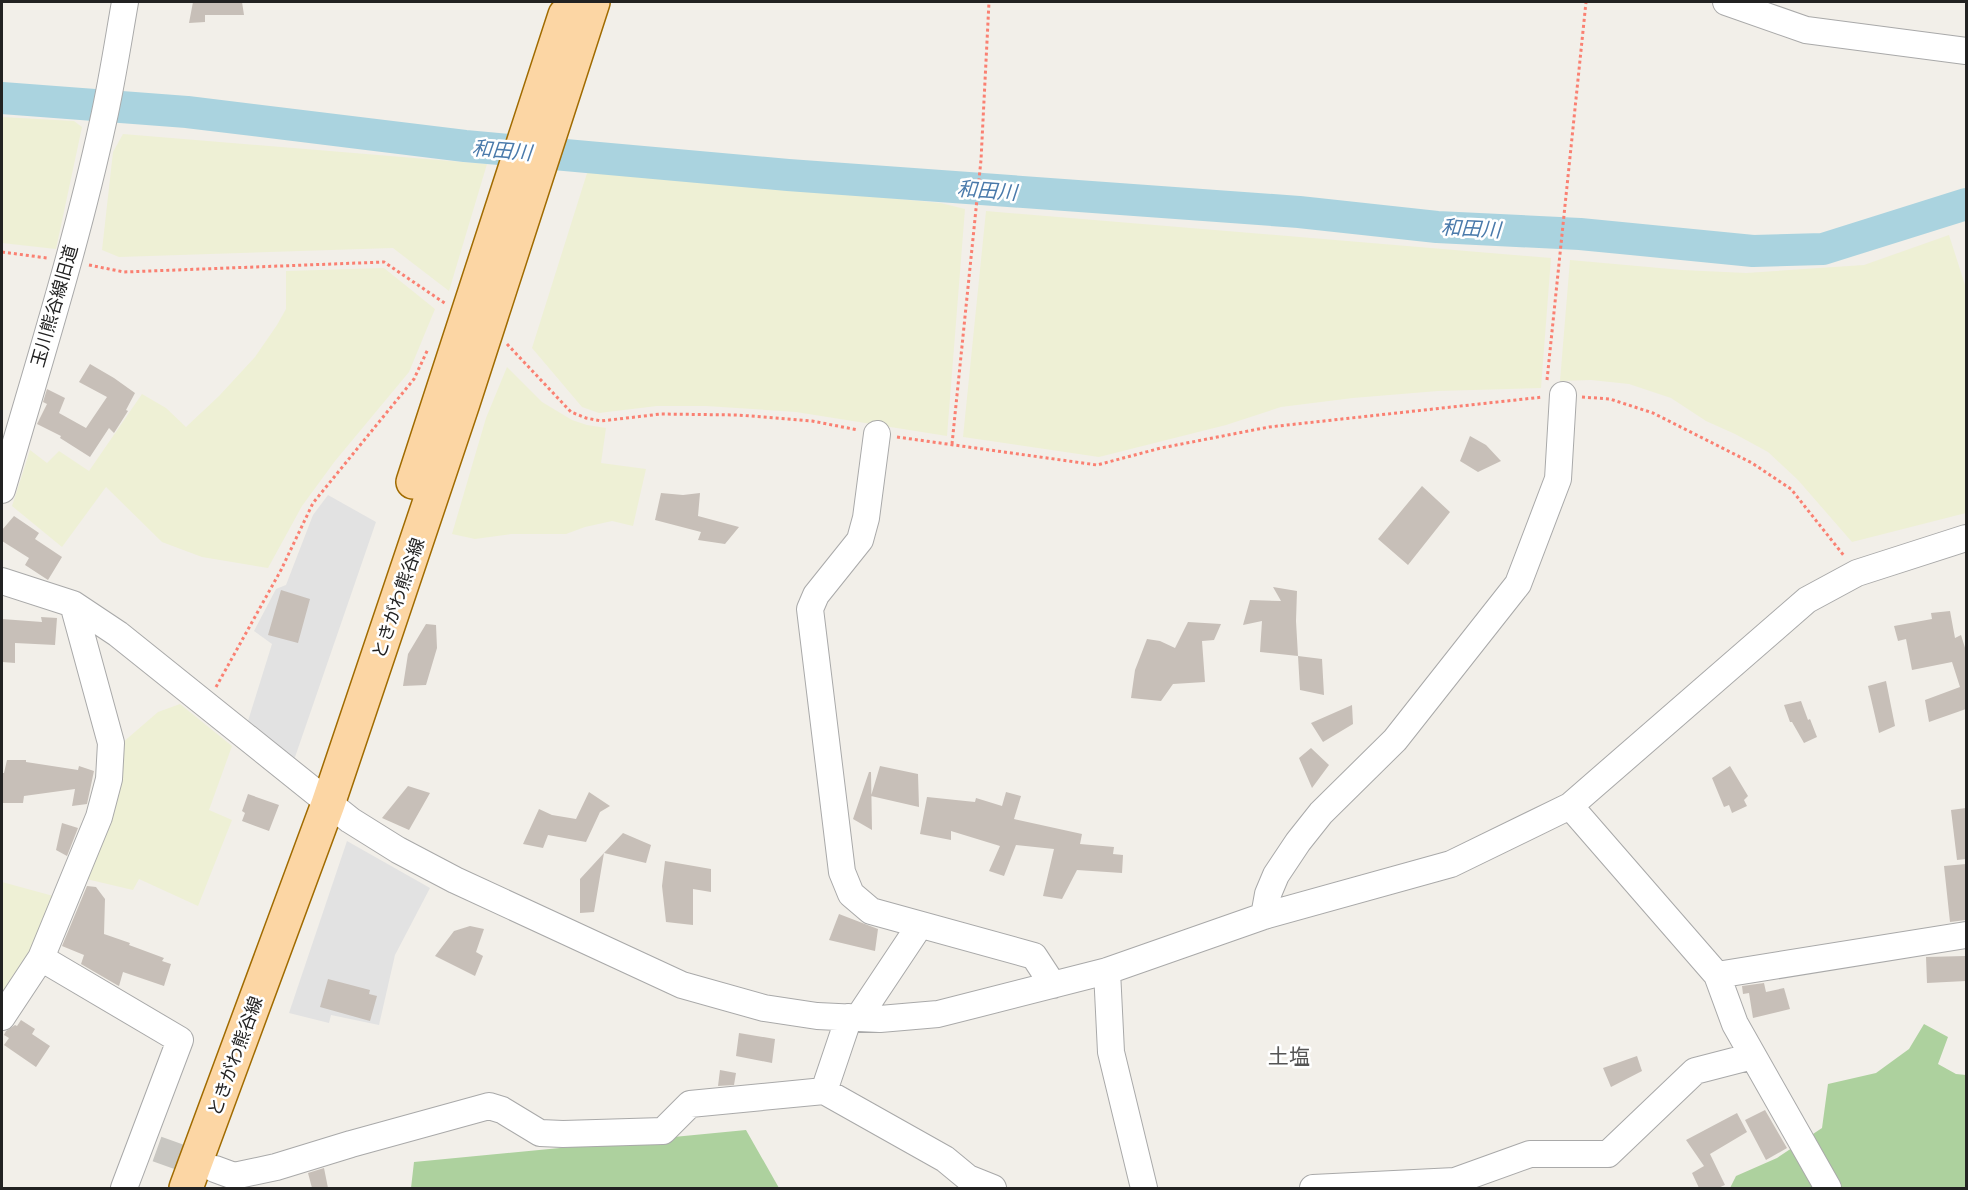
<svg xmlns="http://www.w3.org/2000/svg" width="1968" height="1190" font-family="'Asap Condensed','Noto Sans JP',sans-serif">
	<rect width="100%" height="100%" fill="#f2efe9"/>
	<path fill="#eef0d5" d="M2,117l72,4 8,6 -26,122 -54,-6z
		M123,134l364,30 -38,127 -56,-43 -274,9 -17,-7 11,-98z
		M588,170l353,33 24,6 -18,227 -151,-24 -90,-6h-49l-58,7 -17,-6 -50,-59z
		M986,211l565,47 -10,130 -103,3 -85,7 -72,9 -55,18 -127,32 -136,-20z
		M1949,235l17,53v225l-114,29 -54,-62 -30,-28 -33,-18 -29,-13 -35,-23 -42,-14 -38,-4 -31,1 10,-121 112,10 64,3 118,-8z
		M384,268l51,41 -26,63 -74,89 -33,45 -34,62 -66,-11 -40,-15 -56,-55 -44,60 -50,-41 18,-56 17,13 12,-12 30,20 53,-77 24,14 20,19 33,-31 36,-39 22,-32 9,-16v-38z
		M507,367l35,35 30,18 15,5 19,3 -5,35 45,6 -13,57 -21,-5 -27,6 -19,7h-55l-36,5 -23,-5 34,-116z
		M180,704l52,42 -23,64 23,10 -34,86 -59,-27 -6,11 -51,-12 39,-134 37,-32z
		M2,882l55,15 -55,113z"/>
	<path fill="#add19e" d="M1924,1024l24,13 -10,27 18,10 10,1v113h-236l6,-12 41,-18 45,-30 6,-44 48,-11 33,-24z
		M746,1130l33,58h-368l3,-26z"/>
	<path fill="#e2e2e2" d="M328,495l48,27 -82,238 -46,-39 24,-77 -18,-13 22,-42 10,-4 27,-70z
		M347,841l83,47 -35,67 -16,70 -48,-10 -2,8 -40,-10z"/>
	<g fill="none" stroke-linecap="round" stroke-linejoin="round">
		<path stroke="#aad3df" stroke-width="32" d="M2,98l185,14 278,34 323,29 511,37 138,15 143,7 173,17 70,-2 143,-45"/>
	</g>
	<path fill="#c7bfb8" d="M193,2h49l2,13h-39v7l-16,1z
		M90,364l24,14 21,15 -9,17 2,1 -14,22 -5,-5 -19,29 -30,-19 1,-2 -24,-12 10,-20 -4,-2 4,-13 18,9 -6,15 27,15 21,-31 -28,-15z
		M1470,436l16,9 15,16 -23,11 -18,-11z
		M1422,486l28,26 -42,53 -30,-26z
		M661,493l22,2 17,-2 -2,23 41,11 -14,17 -27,-4 3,-8 -46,-12z
		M14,516l25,17 -4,6 27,18 -14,23 -23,-15 4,-7 -27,-17v-11z
		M1273,587l24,4 -1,30 2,35 -38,-4 2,-31 -19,4 7,-25 31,1z
		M281,590l29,9 -12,44 -30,-8z
		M1950,611l5,27 6,-3 5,16v58l-37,13 -4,-22 35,-13 -8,-25 -40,8 -6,-31 -8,2 -4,-15 38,-7 -1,-6z
		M41,617l16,1 -2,27 -40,-2v20l-13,-1v-43l40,3z
		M1188,622l33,2 -7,16 -12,1 3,41 -32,2 -12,17 -30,-3 4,-28 12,-31 13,2 15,7z
		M426,624l10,1 1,23 -11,37 -23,1 5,-32z
		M1298,656l24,3 2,36 -24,-5z
		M1886,681l9,45 -16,7 -11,-47z
		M1801,701l7,19 2,-1 7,18 -13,6 -12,-21h-2l-6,-17z
		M1352,705l1,19 -30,18 -12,-19z
		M1311,748l18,17 -17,23 -13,-30z
		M7,760h19v2l52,8 1,-4 15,5 -7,33 -15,2 3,-17 -51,7 -1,7h-21v-30h2z
		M880,766l38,8 1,33 -48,-11z
		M1730,766l18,30 -4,4 3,6 -15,7 -3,-8 -5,2 -12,-29z
		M869,772h2l1,58 -19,-11z
		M408,786l22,7 -21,37 -27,-12z
		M589,792l21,14 -10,6 -14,30 -38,-7 -5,13 -20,-4 16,-35 13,6 24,4z
		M1006,792l15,4 -7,23 68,15 -2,10 34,3 -1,7 10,1 -1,18 -45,-3 -15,29 -19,-3 11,-47 -38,-4 -12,31 -15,-5 11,-25 -49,-15v9l-31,-6 7,-37 48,5 1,-4 26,8z
		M248,794l31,11 -10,26 -27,-10 3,-8 -3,-2z
		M1966,808v51l-9,1 -6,-50z
		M62,823l16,5 -11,28 -11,-6z
		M623,833l28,12 -5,18 -42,-10z
		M604,853l-10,59 -14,1v-34z
		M665,861l46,8v23l-18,-3v36l-27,-3 -4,-36z
		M1966,864v56l-16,2 -6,-56z
		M87,886l9,1 9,12 -1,35 26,9 -1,2 35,13 -2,3 9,3 -7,22 -41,-14 -4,14 -2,-1 -36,-21 3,-9 -22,-9z
		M839,914l39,15 -3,22 -46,-11z
		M470,926l14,3 -8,23 7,4 -8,20 -40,-20 19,-25z
		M1965,956l1,25 -39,2 -1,-26z
		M328,979l42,11 -1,4 8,2 -7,25 -50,-14z
		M1764,983l2,9 18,-4 6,21 -37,9 -4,-25 -6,1 -1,-8z
		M21,1020l14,9 -3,5 18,12 -14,21 -32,-22 5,-7 -5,-3 2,-4 9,-6 2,1z
		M739,1033l36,6 -3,24 -36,-7z
		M1637,1056l5,15 -31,16 -8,-19z
		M720,1070l16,3 -2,12 -16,1z
		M1765,1110l22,38 -21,12 -21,-40z
		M1737,1113l10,19 -37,22 15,31 -7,3h-19l-7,-15 12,-7 -18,-26z
		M324,1168l4,20h-16l-4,-15z"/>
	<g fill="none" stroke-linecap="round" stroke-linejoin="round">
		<path stroke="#c8c6c1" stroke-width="26" stroke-dasharray="26 13" stroke-linecap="butt" d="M157,1149l56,20"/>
		<defs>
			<path id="minor" d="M1726,2l80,28 160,21
				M877,434l-11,84 -6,22 -44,55 -6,14 32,263 9,22 20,17 163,45 19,29
				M2,490c35,-122 74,-244 101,-368 9,-40 15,-80 22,-120
				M2,581l71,23 45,30 232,186 48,30 57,30 227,105 82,23 53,8 63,3 58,-5 169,-43 157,-55 187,-52 119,-58 237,-206 50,-27 109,-35
				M1570,806l147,169 18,49 93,164
				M1264,916l4,-22 8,-19 22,-33 23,-29 74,-73 123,-156 40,-105 5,-84
				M41,958l139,82 -56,148
				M1107,971l4,81 33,136
				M1717,975l249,-40
				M2,1017l39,-59 58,-141 10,-38 2,-36 -38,-139
				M858,1018l62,-93
				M824,1091l25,-74
				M215,1169l19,7 42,-9 75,-23 138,-38 13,4 38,23 23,1 100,-3 27,-27 134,-13 121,68 23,19 25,10
				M1313,1188l142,-7 75,-27h78l87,-83 58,-15"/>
			<path id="major" d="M413,482l152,-467
				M186,1188l142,-384 135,-401 130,-401"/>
		</defs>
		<use href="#minor" stroke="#a9a9a9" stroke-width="28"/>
		<use href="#major" stroke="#a06b00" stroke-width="36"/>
		<path stroke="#fa8072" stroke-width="3" stroke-dasharray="3 3" stroke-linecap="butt" d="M2,252l45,6
			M89,265l35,7 260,-10 62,42
			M507,344l64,68 15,6 15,3 60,-7 77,1 74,6 46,9
			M1547,380l39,-378
			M1582,397l28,2 43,14 99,50 39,26 54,68
			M897,437l200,28 64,-17 108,-21 274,-30
			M952,444l29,-284 8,-158
			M216,687l65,-117 32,-67 101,-124 14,-30"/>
		<use href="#minor" stroke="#fff" stroke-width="26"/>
		<use href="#major" stroke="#fcd6a4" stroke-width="33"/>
	</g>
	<g text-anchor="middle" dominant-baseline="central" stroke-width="5" stroke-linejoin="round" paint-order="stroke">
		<g font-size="18" fill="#222" stroke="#fff">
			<text transform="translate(54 306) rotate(-74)">玉川熊谷線旧道</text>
			<text transform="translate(398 598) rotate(-71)">ときがわ熊谷線</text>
			<text transform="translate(235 1056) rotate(-70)">ときがわ熊谷線</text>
		</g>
		<g font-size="20" font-style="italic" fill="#4a7aab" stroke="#fff">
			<text transform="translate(502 150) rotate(5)">和田川</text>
			<text transform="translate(987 190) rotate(4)">和田川</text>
			<text transform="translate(1471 228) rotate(3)">和田川</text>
		</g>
		<g font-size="21" fill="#555" stroke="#fff">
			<text x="1289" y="1056">土塩</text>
		</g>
	</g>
	<rect width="1968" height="1190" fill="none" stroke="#222222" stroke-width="6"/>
</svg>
